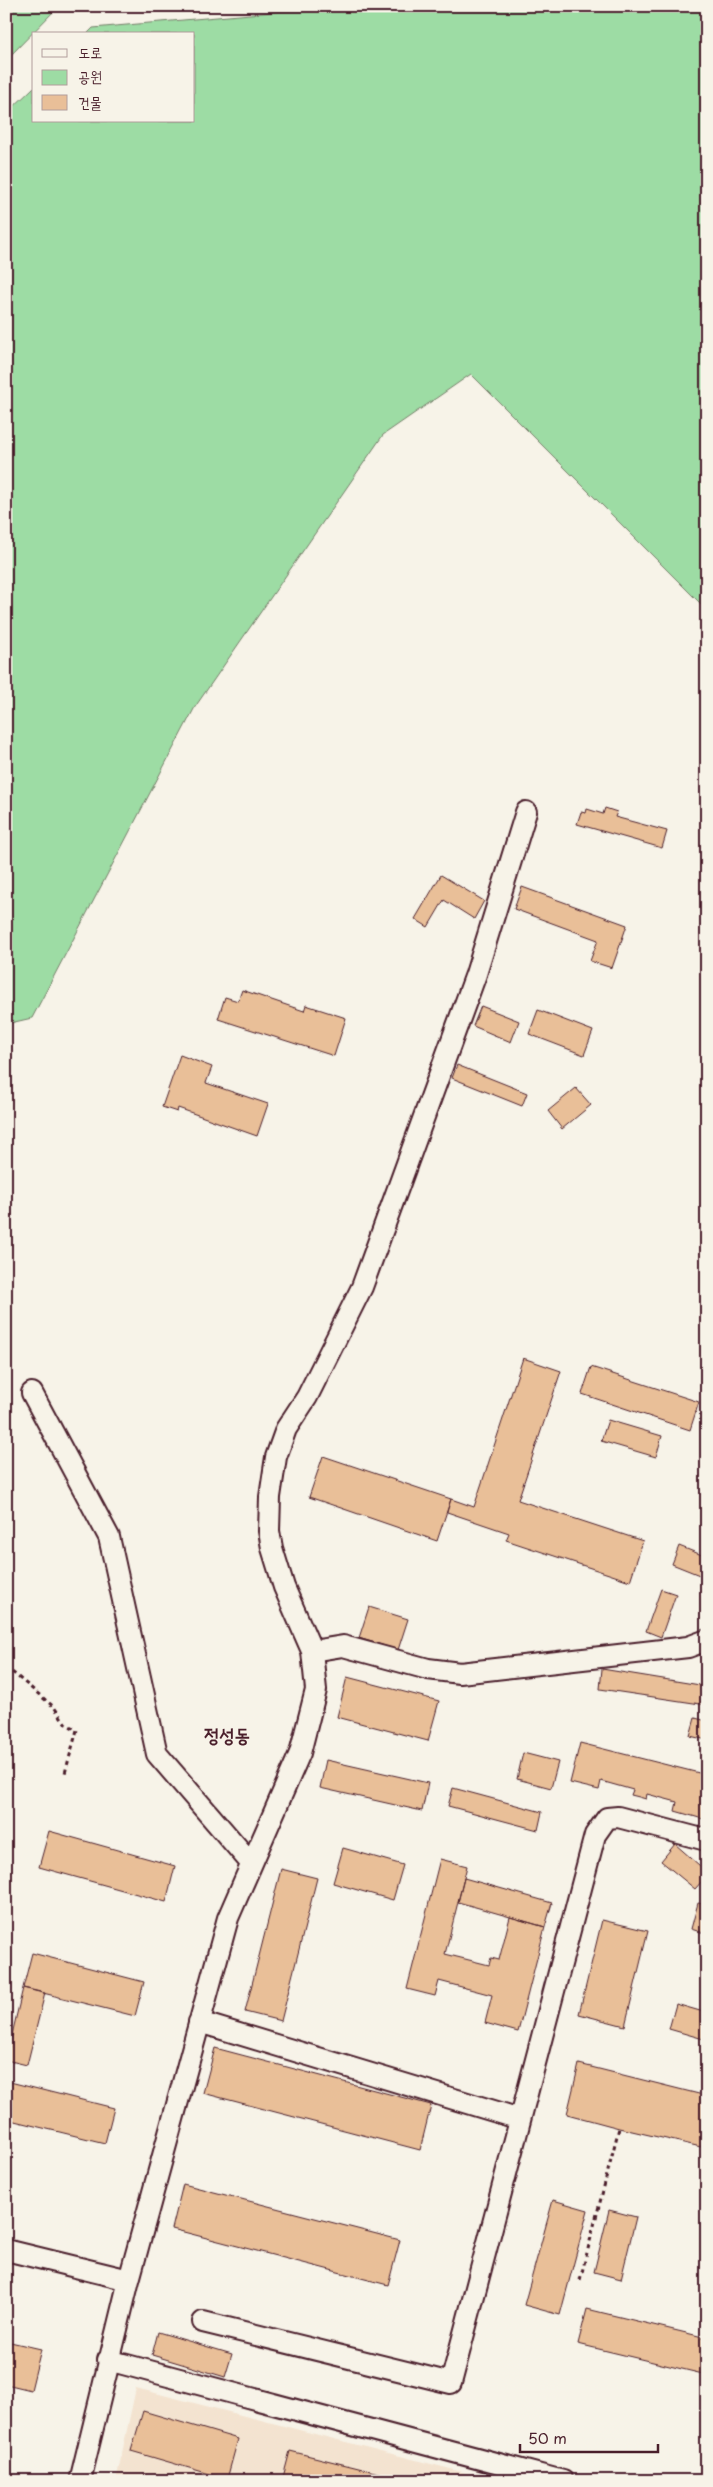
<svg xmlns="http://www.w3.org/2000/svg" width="713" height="2487" font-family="'Playpen Sans','Poor Story',sans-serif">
	<rect width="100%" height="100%" fill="#f7f3e8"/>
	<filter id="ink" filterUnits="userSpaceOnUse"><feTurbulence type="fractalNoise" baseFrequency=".02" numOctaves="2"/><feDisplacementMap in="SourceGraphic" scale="10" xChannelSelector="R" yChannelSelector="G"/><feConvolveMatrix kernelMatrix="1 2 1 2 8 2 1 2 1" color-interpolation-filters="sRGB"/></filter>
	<g filter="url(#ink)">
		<path fill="#f3e3d0" d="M136,2388l361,93h-381z"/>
		<path fill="#9ddca4" stroke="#747e68" d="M6,6h53l-53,54z
			M341,6h366v604l-236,-236 -88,61 -188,272 -163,311 -26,6v-910l28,-27v34h160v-87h-107l6,-6z"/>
		<path fill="#e9bf98" stroke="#4a1f2b" d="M605,808l12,4 -2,5 52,14 -5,17 -85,-24 4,-12 5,1 1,-4 16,5z
			M441,875l43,26 -10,18 -30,-19 -16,27 -13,-8z
			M522,887l105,38 -15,43 -22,-7 8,-21 -84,-31z
			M242,990l62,21 2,-6 40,13 -12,38 -116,-37 7,-22 13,4z
			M481,1006l38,15 -8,21 -38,-16z
			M538,1010l55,21 -9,24 -55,-21z
			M180,1055l32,12 -6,16 62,21 -11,32 -79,-28 -1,4 -15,-5z
			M457,1065l70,28 -5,13 -70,-28z
			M576,1088l15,17 -29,24 -14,-18z
			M523,1358l38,13 -43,129 125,41 -13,40 -124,-41 3,-7 -62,-21 4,-13 23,8z
			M591,1367l108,35 -9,28 -108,-36z
			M608,1420l54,16 -6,21 -55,-16z
			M323,1456l128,43 -14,42 -128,-44z
			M679,1546l28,11v21l-35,-14z
			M661,1589l15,5 -15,43 -15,-6z
			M369,1607l39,12 -10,31 -39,-12z
			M602,1669l98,16 7,-8v28l-107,-16z
			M347,1677l92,24 -11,40 -91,-24z
			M695,1718l12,3v19l-17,-4z
			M580,1743l127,32v29l-4,15 -28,-8 2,-9 -30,-8 -1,5 -7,-2 -8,-2 2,-5 -32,-9 -2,9 -29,-7z
			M523,1753l35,9 -7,26 -34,-9z
			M326,1760l102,23 -6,28 -102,-23z
			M453,1788l89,24 -4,18 -90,-24z
			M49,1831l126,35 -9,36 -127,-35z
			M675,1844l32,28v11l-4,-3 -8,9 -34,-28z
			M343,1848l60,17 -10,35 -60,-17z
			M440,1859l27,7 -22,88 44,11 2,-7 8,2 11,-43 35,10 -27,105 -33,-9 7,-28 -53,-14 -4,15 -28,-7z
			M281,1869l36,9 -36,143 -36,-9z
			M464,1878l88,25 -7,24 -87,-25z
			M698,1903l9,2v29l-16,-5z
			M602,1920l46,11 -23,95 -46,-12z
			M32,1953l112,29 -9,34 -112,-28z
			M23,1988l22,5 -18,72 -21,-5z
			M676,2004l31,9v27l-38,-11z
			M215,2048l216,57 -11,45 -217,-57z
			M579,2064l128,32v28l-6,23 -82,-19 -52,-14z
			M6,2081l108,27 -9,35 -99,-24z
			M183,2184l217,56 -12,45 -216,-56z
			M553,2200l35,10 -28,105 -36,-10z
			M609,2210l27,7 -15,62 -27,-7z
			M587,2309l120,29v37l-129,-31z
			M158,2332l74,22 -7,23 -73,-22z
			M6,2341l35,8 -10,41 -25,-6z
			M143,2411l95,28 -11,40 -96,-28z
			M290,2451l121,30h-129z
			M418,2474l28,7h-29z"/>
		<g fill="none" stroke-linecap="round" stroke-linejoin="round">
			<defs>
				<path id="minor" d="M32,1393l77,144 48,217 93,108
					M312,1651l31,-5 85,23 32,4 228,-26 19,-7
					M199,2022l321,97
					M6,2250l123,30
					M203,2322l248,61 144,-548 12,-17 11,-1 88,23 1,-4
					M108,2360l455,121
					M80,2481l49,-201 99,-362 72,-165 16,-63 -4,-39 -28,-64 -12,-39 -3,-17 1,-34 6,-40 10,-28 21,-32 55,-110 114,-313 50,-162"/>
			</defs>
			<use href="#minor" stroke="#4a1f2b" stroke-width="24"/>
			<path stroke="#4a1f2b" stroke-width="3" stroke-dasharray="4 4" stroke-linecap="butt" d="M6,1465l5,-3
				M6,1667l48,40 12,17 11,6 -12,43
				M580,2280l39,-152"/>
			<use href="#minor" stroke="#f7f3e8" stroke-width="20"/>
		</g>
	</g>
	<g text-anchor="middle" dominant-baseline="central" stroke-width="4.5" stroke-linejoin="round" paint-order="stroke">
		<g font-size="19" font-weight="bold" fill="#4a1f2b" stroke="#f7f3e8">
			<text x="227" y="1734">정성동</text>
		</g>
	</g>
	<rect width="713" height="2487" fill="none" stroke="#f7f3e8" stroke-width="25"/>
	<rect x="12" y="12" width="688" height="2462" fill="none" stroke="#4a1f2b" stroke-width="2" filter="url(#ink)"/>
	<rect x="32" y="32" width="162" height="90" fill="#f7f3e8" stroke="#b29e9c"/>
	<rect x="42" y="49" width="25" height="8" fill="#f7f3e8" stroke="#b29e9c"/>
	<text x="78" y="58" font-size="15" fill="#4a1f2b">도로</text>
	<rect x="42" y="70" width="25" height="15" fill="#9ddca4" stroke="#b29e9c"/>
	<text x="78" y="82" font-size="15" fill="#4a1f2b">공원</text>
	<rect x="42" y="95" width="25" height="15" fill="#e9bf98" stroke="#b29e9c"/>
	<text x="78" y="108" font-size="15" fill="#4a1f2b">건물</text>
	<path d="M520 2444v8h138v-8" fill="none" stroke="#4a1f2b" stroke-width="2.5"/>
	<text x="528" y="2444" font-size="15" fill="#4a1f2b" stroke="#f7f3e8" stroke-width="4" paint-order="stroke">50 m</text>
</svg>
